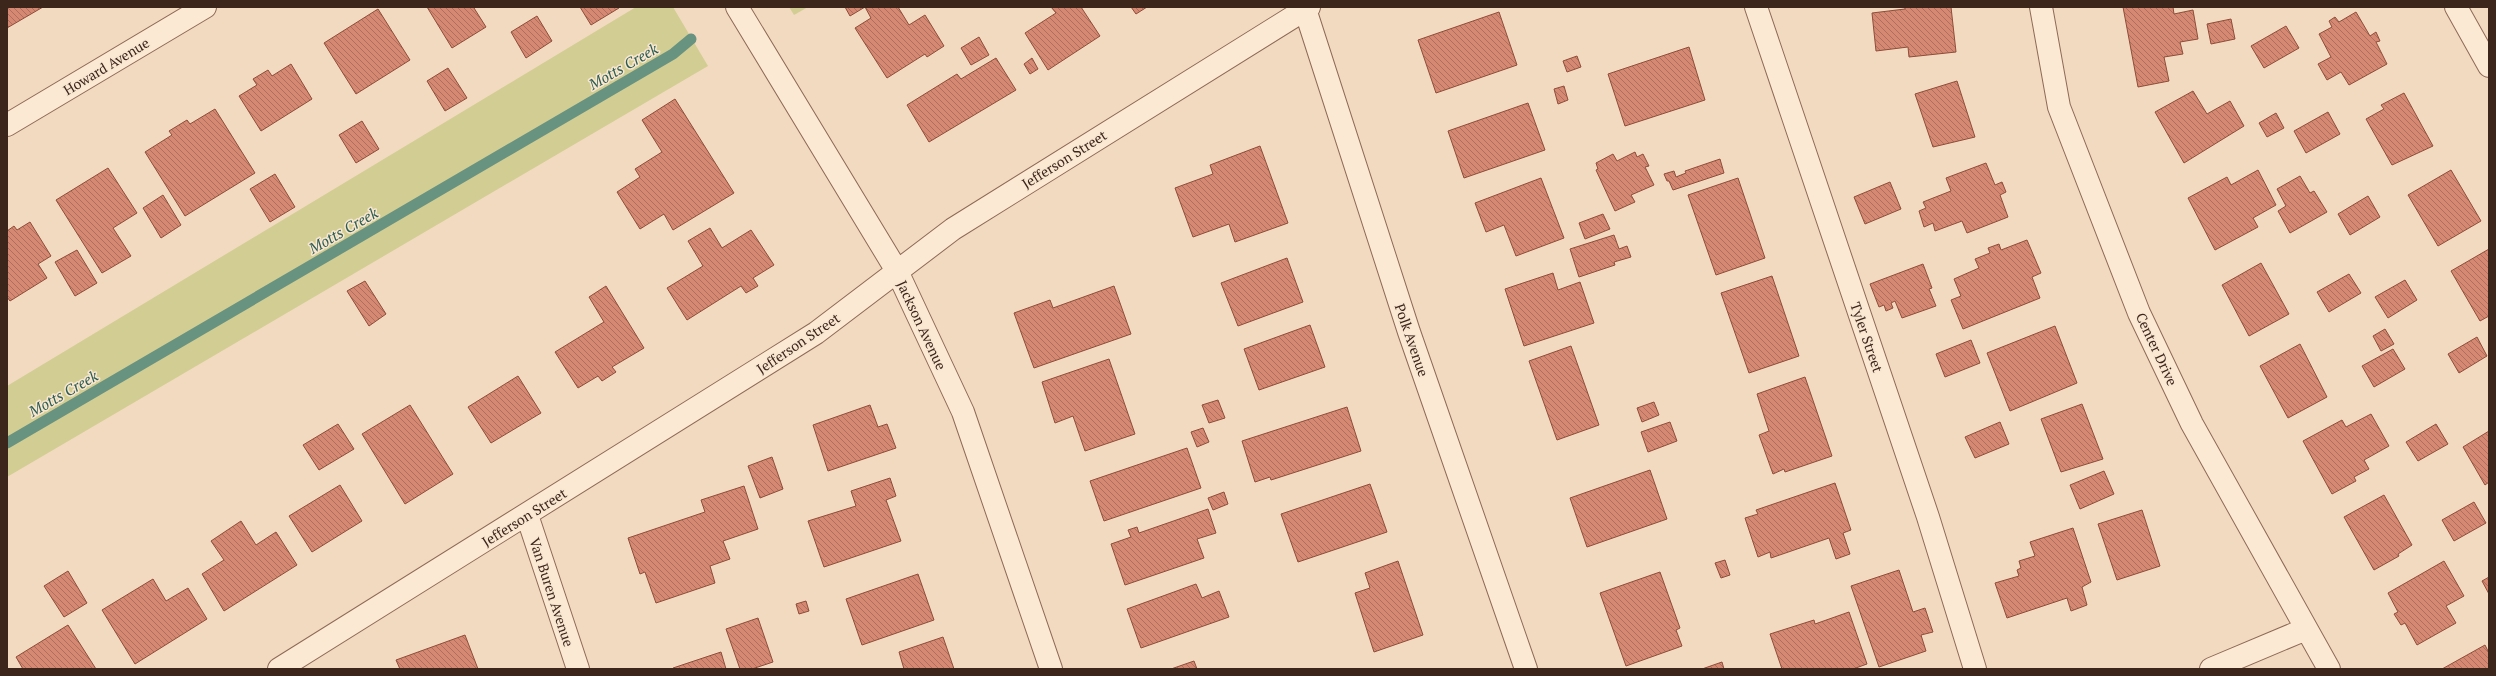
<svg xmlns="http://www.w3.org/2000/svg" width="2496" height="676" font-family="'PT Serif',serif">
	<defs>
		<pattern id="building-back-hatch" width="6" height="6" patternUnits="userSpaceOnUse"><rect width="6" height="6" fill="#d58972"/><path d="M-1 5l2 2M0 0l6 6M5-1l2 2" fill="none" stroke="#ae705d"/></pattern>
	</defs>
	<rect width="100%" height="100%" fill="#f2dac0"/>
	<path fill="#d2ce93" d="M636,7h37l35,59 -701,411v-91z
		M789,7h19l-14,8z"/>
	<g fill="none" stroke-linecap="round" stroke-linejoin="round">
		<path stroke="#699381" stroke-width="11" d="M7,443l666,-389 18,-15"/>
	</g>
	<path fill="url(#building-back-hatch)" stroke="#8f4c39" d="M7,7h36l-36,21z
		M427,7h49l-2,1 12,19 -34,21z
		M580,7h38l1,1 -28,17z
		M845,7h20l-15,9z
		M865,7h33l11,18 16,-10 19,31 -17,11 -2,-3 -38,24 -32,-50 16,-10z
		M1051,7h30l19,29 -52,34 -23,-37 31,-20z
		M1131,7h16l-11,7z
		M1905,7h46l5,45 -47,5 -1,-10 -32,4 -4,-38 33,-4z
		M2123,7h50l1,7 19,-4 5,29 -18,3 3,12 -19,3 5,24 -31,6z
		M378,9l32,51 -54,34 -32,-51z
		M1499,12l18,53 -81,28 -18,-53z
		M2356,12l14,24 6,-4 4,9 -4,1 11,22 -38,21 -8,-13 -14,8 -9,-16 13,-7 -12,-23 13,-7 -3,-6 6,-4 4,5z
		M537,16l15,25 -26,17 -15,-26z
		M2231,19l4,20 -24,5 -4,-20z
		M2286,26l13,22 -35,20 -13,-22z
		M979,37l10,18 -18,10 -10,-17z
		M1689,47l16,53 -80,26 -17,-52z
		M1577,56l4,11 -14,5 -4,-11z
		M996,58l20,32 -87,52 -22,-37 50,-31 4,5z
		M1032,58l6,11 -8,5 -6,-10z
		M291,64l21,35 -51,32 -22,-35 18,-11 -4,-6 15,-9 4,6z
		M448,68l19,30 -22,13 -18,-30z
		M1957,81l18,56 -42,10 -18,-53z
		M1564,86l4,14 -10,4 -4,-15z
		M2193,91l14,23 23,-13 14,25 -60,37 -29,-51z
		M2404,93l29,53 -41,19 -26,-46 18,-10 -3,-4z
		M675,99l59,94 -61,37 -9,-16 -24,15 -23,-37 23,-15 -5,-8 27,-17 -20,-32z
		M1528,103l17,47 -81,28 -16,-47z
		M215,109l40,64 -70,43 -40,-64 27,-17 -3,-4 18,-11 3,4z
		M2328,112l12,22 -34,19 -12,-22z
		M2276,113l8,15 -17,9 -8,-14z
		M362,121l17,28 -23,14 -17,-28z
		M1260,146l28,77 -53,19 -6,-18 -36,13 -18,-49 38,-14 -3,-9z
		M1635,152l2,5 6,-3 6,12 -4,1 9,18 -23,10 4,7 -20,9 -19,-41 2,-1 -2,-6 17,-9 4,7z
		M1720,159l4,14 -51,17 -4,-9h-2l-3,-7 10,-3 2,6 10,-4 -1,-2z
		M1986,163l9,22 7,-3 4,10 -6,3 8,22 -41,16 -5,-12 -27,10 -2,-8 -9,4 -5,-16 7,-3 -3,-6 28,-11 -5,-13z
		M108,168l29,45 -24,15 18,28 -29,17 -46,-73z
		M2258,170l18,35 -23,13 5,9 -43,23 -27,-52 39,-21 4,8z
		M2451,170l30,51 -43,25 -30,-51z
		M275,174l20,33 -25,15 -20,-33z
		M2300,176l10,17 4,-2 13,21 -37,21 -12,-22 8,-5 -9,-17z
		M1541,178l23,60 -48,18 -12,-31 -18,7 -11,-29z
		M1738,178l27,80 -49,17 -28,-80z
		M1890,182l11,27 -36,15 -11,-27z
		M163,195l18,30 -20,13 -18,-30z
		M2368,196l12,21 -30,18 -12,-21z
		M1603,214l7,15 -25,10 -6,-16z
		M30,222l21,34 -13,8 9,14 -37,23 -3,-4v-66l7,-5 3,4z
		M710,228l12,20 29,-18 23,35 -21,13 5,8 -12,7 -5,-7 -54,34 -20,-32 36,-22 -15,-25z
		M1614,235l5,14 8,-3 4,11 -17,5 1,3 -36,12 -9,-28z
		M2027,240l14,33 -9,4 8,21 -77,31 -12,-29 10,-4 -7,-17 25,-11 -4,-9 15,-6 -2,-5 11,-4 2,6z
		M2489,249v67l-9,5 -29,-50z
		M77,250l20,33 -22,13 -20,-34z
		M1287,258l16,44 -65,24 -17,-43z
		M2261,263l28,51 -40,22 -27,-51z
		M1923,264l9,24 -3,1 7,17 -34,12 -7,-17 -4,2 2,5 -7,3 -2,-6 -5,2 -9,-23z
		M1553,273l5,17 22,-8 14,41 -70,23 -19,-57z
		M2349,274l12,19 -32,19 -12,-20z
		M1772,276l27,80 -50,17 -28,-80z
		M2405,280l12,20 -29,18 -13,-21z
		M365,281l21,33 -17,12 -22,-35z
		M606,286l38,62 -32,19 4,5 -14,9 -4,-5 -20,12 -23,-36 49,-30 -15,-25z
		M1114,286l17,48 -97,34 -20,-55 36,-13 3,8z
		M1310,325l15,42 -66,23 -15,-41z
		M2055,326l22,57 -67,28 -23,-58z
		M2385,329l9,15 -13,7 -8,-15z
		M2477,337l10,19 -28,17 -11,-19z
		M1971,340l9,23 -35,14 -9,-23z
		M2300,344l27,53 -39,21 -28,-52z
		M1571,346l28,79 -42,15 -28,-79z
		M2393,349l12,20 -31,18 -12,-21z
		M1109,359l26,75 -50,17 -12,-35 -18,7 -13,-41z
		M518,376l23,37 -50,30 -23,-36z
		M1805,377l27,79 -47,16 -1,-3 -11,5 -14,-39 10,-4 -12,-37z
		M1218,400l7,18 -16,5 -7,-18z
		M1654,402l5,13 -17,7 -5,-14z
		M2082,404l21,55 -42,13 -20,-53z
		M410,405l43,69 -48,30 -43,-70z
		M870,405l8,22 9,-3 9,24 -68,23 -15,-46z
		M1347,407l14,44 -90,29 -1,-3 -15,5 -13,-41z
		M2371,414l18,32 -25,14 5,9 -15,8 2,4 -24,13 -29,-53 39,-21 4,7z
		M1670,422l7,19 -29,11 -7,-20z
		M2000,422l9,22 -34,14 -10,-21z
		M338,424l16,25 -35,21 -16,-25z
		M2436,424l12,20 -30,17 -12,-19z
		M1203,428l6,14 -12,5 -6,-15z
		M2489,431v51l-4,3 -22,-38z
		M1187,448l14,40 -97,33 -14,-40z
		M772,457l11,32 -23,9 -12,-32z
		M1650,470l17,49 -80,28 -17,-49z
		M2104,471l10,23 -34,15 -10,-24z
		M890,478l6,18 -10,4 15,41 -77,26 -16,-46 48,-15 -5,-15z
		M1835,483l16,47 -8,3 7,21 -14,5 -7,-21 -58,20 -1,-6 -12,5 -13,-39 13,-4 -2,-4z
		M1370,484l17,48 -89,30 -17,-48z
		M340,485l22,36 -50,31 -23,-36z
		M744,486l14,43 -35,12 7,18 -20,7 5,17 -59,20 -11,-31 -5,2 -12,-36 77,-26 -4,-12z
		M1224,492l4,12 -15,6 -5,-12z
		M2384,495l28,50 -14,9 1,2 -25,14 -30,-53z
		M2474,502l12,21 -32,18 -12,-21z
		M1208,509l8,24 -19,6 7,19 -79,27 -14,-41 20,-7 -3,-7 9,-3 2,6z
		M2142,510l18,56 -43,14 -19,-56z
		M241,521l15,24 20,-13 21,33 -73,46 -22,-37 22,-14 -13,-19z
		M2073,528l18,54 -9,5 5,18 -16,6 -4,-13 -60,20 -12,-35 24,-7 -2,-6 4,-2 -2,-7 16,-5 -5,-14z
		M1725,560l5,15 -9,3 -6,-15z
		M1398,561l25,74 -49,17 -19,-59 15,-5 -5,-15z
		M2444,561l20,35 -18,10 10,17 -39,22 -12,-22 -4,2 -7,-11 4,-2 -10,-19z
		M1899,570l14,42 12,-4 8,24 -12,3 5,16 -47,16 -28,-81z
		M68,571l19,32 -23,14 -20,-31z
		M1660,572l20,56 -4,2 6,16 -56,20 -26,-73z
		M918,574l16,46 -72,25 -16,-46z
		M2489,577v17l-7,-13z
		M153,579l13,22 22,-13 19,31 -72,45 -33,-54z
		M1196,584l6,14 17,-7 10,26 -88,31 -14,-39z
		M806,601l3,10 -10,3 -3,-10z
		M1849,612l18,52 -14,5h-71l-12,-35 44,-14 1,4z
		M758,618l15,44 -21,7h-12l-14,-40z
		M68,625l28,44h-73l-7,-12z
		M465,635l13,34h-78l-4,-9z
		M943,637l11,32h-50l-5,-17z
		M2485,645l4,8v16h-47z
		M721,652l5,17h-52l-1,-1z
		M1194,661l3,8h-26z
		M1722,662l2,7h-22z"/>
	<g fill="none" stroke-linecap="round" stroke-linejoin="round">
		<defs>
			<path id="minor" d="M737,7l160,264 66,141 88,257
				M1756,7l172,510 47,152
				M2041,7l18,100 80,206 53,111 137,245
				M2456,7l33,59
				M1305,9l104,323 117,337
				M7,125l198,-118
				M527,515l51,154
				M279,669l537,-336 137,-104 356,-222
				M2211,669l95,-40"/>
		</defs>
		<use href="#minor" stroke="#8e6a56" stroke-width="24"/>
		<use href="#minor" stroke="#fce9d4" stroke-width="22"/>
	</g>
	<g text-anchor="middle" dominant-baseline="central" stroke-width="3" stroke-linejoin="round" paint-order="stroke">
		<g font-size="14" fill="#3c261c" stroke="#f9e6d0">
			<text transform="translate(106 66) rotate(-31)">Howard Avenue</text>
			<text transform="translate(1064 159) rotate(-32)">Jefferson Street</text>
			<text transform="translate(922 325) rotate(65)">Jackson Avenue</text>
			<text transform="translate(1867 337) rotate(71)">Tyler Street</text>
			<text transform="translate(1412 340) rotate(71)">Polk Avenue</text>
			<text transform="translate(798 343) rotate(-34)">Jefferson Street</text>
			<text transform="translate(2157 349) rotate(65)">Center Drive</text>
			<text transform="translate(524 517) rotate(-32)">Jefferson Street</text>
			<text transform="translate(552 592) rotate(72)">Van Buren Avenue</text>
		</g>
		<g font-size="15" font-style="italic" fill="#295d51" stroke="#f9e6d0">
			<text transform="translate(623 66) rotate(-30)">Motts Creek</text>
			<text transform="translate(343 230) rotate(-30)">Motts Creek</text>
			<text transform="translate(63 393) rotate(-30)">Motts Creek</text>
		</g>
	</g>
	<rect width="2496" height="676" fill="none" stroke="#3c261c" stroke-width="16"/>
</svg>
